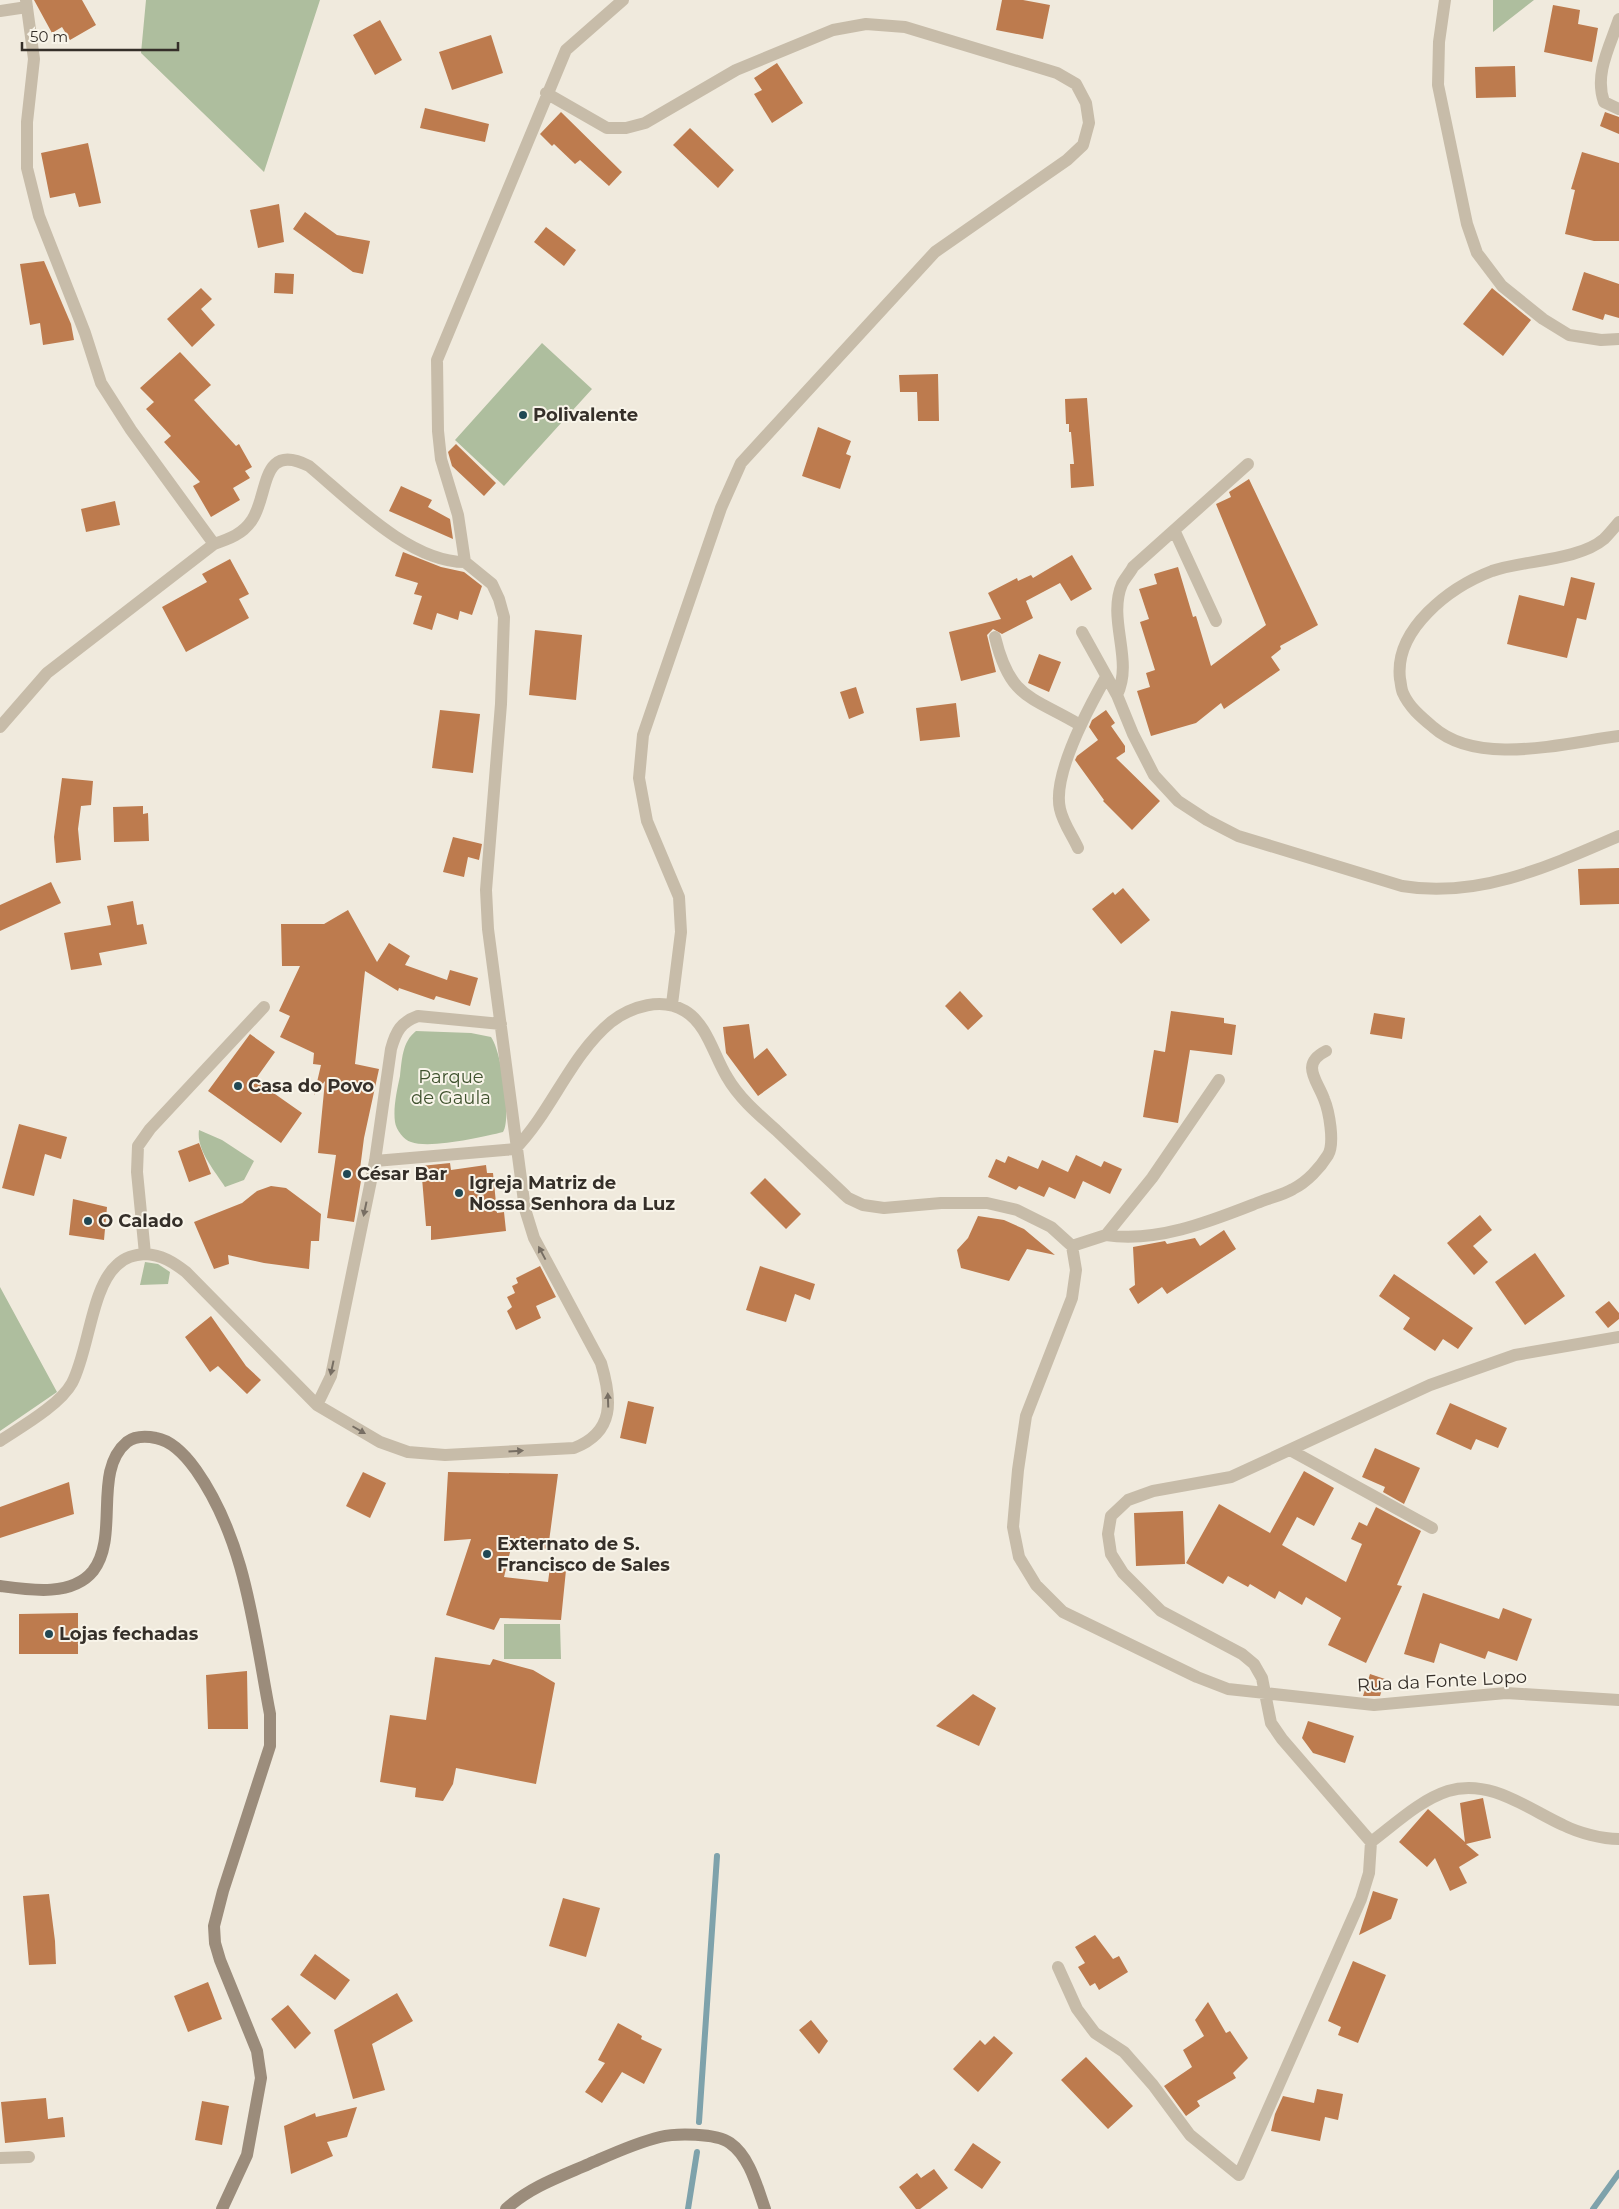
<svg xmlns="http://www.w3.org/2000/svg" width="1619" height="2209" font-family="Montserrat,sans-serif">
	<rect width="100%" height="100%" fill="#f0eadd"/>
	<path fill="#aebe9e" d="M146,0h174l-56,172 -123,-119z
		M1493,0h41l-41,32z
		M542,343l50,46 -88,97 -49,-46z
		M416,1031l55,2 20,4c10,13 21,81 12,95 -20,5 -73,17 -92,10 -7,-2 -15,-12 -16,-20 -2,-14 2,-32 5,-46 2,-16 2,-34 16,-45z
		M199,1130l23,10 32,21 -10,19 -19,7c-10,-16 -29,-37 -26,-57z
		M145,1262l13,2 12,8 -2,12 -28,1z
		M0,1287l57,105 -57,39z
		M504,1624h56l1,35h-57z"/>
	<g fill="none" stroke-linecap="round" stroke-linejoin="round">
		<path stroke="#7ea2ab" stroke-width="6" d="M699,2122l18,-266
			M688,2209l9,-57
			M1593,2209l26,-36"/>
	</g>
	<path fill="#bd7b4e" d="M34,0h48l14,25 -26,15 -8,-13 -10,6z
		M1002,0h21l27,5 -7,34 -47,-9z
		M1553,5l27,5 -2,14 20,4 -6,34 -48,-10z
		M380,20l22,40 -27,15 -22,-40z
		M491,35l12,38 -51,17 -13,-38z
		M777,63l26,40 -31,20 -18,-29 8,-4 -8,-12z
		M1515,66l1,31 -40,1 -1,-31z
		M425,108l64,16 -4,18 -65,-14z
		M561,112l61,60 -13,14 -29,-26 -5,4 -21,-20 -2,2 -12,-12z
		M1605,112l14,5v17l-19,-8z
		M690,128l44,42 -16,18 -45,-43z
		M88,143l13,60 -22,4 -4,-14 -25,5 -9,-45z
		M1582,152l37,11v78h-25l-29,-7 10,-44 -4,-1z
		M279,204l5,38 -26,6 -8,-38z
		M305,212l32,23 33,6 -7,33 -10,-2 -60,-43z
		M546,227l30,23 -12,16 -30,-24z
		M44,261l27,63 3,16 -31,5 -3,-22 -10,2 -10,-61z
		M1584,272l35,12v34l-14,-4 -2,6 -31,-10z
		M275,273l19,1 -1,20 -19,-1z
		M201,288l11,11 -11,10 14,16 -23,22 -25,-28z
		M1492,288l39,32 -28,36 -40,-32z
		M180,352l31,33 -17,15 42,46 3,-2 13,23 -7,4 5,7 -17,10 7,12 -29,17 -18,-31 7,-4 -36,-40 7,-6 -25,-27 8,-7 -14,-14z
		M938,374l1,47h-21l-1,-29h-17l-1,-17z
		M1087,398l7,88 -23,2 -1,-24h4l-3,-32h-2v-8h-3l-1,-25z
		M818,427l33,14 -5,13 5,2 -11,33 -38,-13z
		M456,444l40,39 -12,13 -32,-30 -4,-14z
		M1249,479l69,146 -38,21 1,3 -10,8 9,13 -56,39 -3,-6 -25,20 -45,13 -14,-45 13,-4 -4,-14 9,-3 -15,-48 9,-3 -10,-30 18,-5 -3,-10 24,-7 15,50 3,-1 15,50 55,-41 -50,-121 15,-7 -2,-5z
		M401,486l31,14 -4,7 22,12 3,20 -64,-28z
		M115,501l5,24 -34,7 -5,-23z
		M403,552l38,15 23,5 18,14 -10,29 -12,-4 -2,9 -21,-7 -5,17 -19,-6 9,-28 -8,-2 4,-11 -23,-7z
		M1072,555l20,34 -21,12 -11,-18 -34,18 7,17 -31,16 -9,-5 -6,6 9,37 -35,9 -12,-49 52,-13 -13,-26 29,-15 1,3 13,-6 2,3z
		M230,559l19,35 -10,5 10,19 -63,34 -24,-45 45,-25 -5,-8z
		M1571,577l24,6 -9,37 -9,-2 -10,40 -60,-14 12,-49 45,11z
		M535,630l47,5 -6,65 -47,-5z
		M1039,654l22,8 -12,30 -21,-9z
		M856,687l8,26 -15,6 -9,-27z
		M956,703l4,34 -40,4 -4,-33z
		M440,710l40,4 -7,59 -41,-5z
		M1106,710l9,13 -4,3 14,20v6l-9,6 44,43 -28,29 -29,-29 1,-1 -29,-40 2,-4 21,-16 -9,-13 3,-7z
		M62,778l31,3 -2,24 -10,1 -3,23 3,31 -25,3 -2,-26z
		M143,806v8l5,-1 1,28 -35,1 -1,-35z
		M453,837l29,7 -3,16 -11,-3 -4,20 -21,-5z
		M1619,868v36l-39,1 -2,-36z
		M51,882l10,21 -61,28v-26z
		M1123,888l27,32 -29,24 -29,-35 21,-17 2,3z
		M133,901l4,24 6,-1 4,20 -48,9 3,12 -31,5 -7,-37 47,-8 -4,-19z
		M348,910l29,52 12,-19 21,13 -5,9 42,15 3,-10 28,8 -8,28 -34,-10 -2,4 -35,-12 -1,3 -33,-20 -10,93 24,5 -15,69 -4,31h3l-9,53 -27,-4 9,-63 -18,-2 7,-72 -11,14 7,-30 -8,-1 1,-11 -34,-16 10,-21 -11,-5 21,-45h-18l-1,-42h43z
		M960,991l23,25 -15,14 -23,-24z
		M1171,1011l53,7v5l12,2 -4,30 -42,-5 -12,73 -35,-6 11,-67 11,2z
		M1374,1013l31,5 -3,21 -32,-5z
		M749,1024l5,35 13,-11 20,27 -29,21 -32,-43 -3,-26z
		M250,1034l25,18 -20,28 47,33 -21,30 -73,-52z
		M19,1124l48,13 -6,22 -16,-5 -11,42 -32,-8z
		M199,1143l12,31 -22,8 -11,-31z
		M1076,1155l25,12 3,-6 18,8 -12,25 -27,-13 -8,18 -26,-12 -5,10 -25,-11 -3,4 -28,-13 8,-18 9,4 3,-7 30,13 4,-9 26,12z
		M450,1163l1,7 35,-5 1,8h6l4,40 7,-1 2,19 -75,9v-14h-5l-5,-60z
		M765,1178l36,36 -15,15 -36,-36z
		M271,1186l15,2 35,26 -2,27h-8l-2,28 -45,-6 -36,-8 1,9 -15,5 -20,-47 48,-19 15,-12z
		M73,1199l34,8 -3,33 -35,-5z
		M1480,1215l12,15 -19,16 15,16 -14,13 -27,-32z
		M978,1216l26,4 20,9 31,26 -28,-6 -18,32 -48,-13 -4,-18 11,-12z
		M1224,1230l12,19 -69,45 -5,-7 -24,17 -9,-15 6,-4 -2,-38 32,-6 2,3 28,-6 5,8z
		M1535,1253l30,43 -40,29 -30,-43z
		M540,1266l16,31 -20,9 5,12 -25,12 -9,-19 5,-4 -5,-10 8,-4 -3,-7 6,-3 -2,-5z
		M760,1266l55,18 -5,16 -15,-6 -9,28 -40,-12z
		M1394,1274l79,54 -15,21 -15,-10 -8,12 -32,-22 7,-11 -31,-22z
		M1609,1301l10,12v6l-11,9 -13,-16z
		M211,1316l35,50 15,14 -14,14 -29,-28 -8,6 -25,-35z
		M628,1401l26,6 -8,37 -26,-6z
		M1450,1403l57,25 -9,20 -22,-9 -5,11 -35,-16z
		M1375,1448l45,20 -16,36 -21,-12 2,-5 -23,-10z
		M1304,1471l30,17 -20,38 -17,-9 -15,28 64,37 16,-38 -11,-5 8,-17 8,4 9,-19 45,24 -24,54 5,1 -36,77 -38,-18 13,-27 -35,-21 -4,8 -23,-14 -4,8 -25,-15 -2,3 -20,-11 -5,8 -37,-21 33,-59 51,29z
		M363,1472l23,11 -16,35 -24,-12z
		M448,1472l110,2 -10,75 -36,-5 -8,33 44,5 3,-22h16l-6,60 -61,-2 -6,12 -48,-15 25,-76 -27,2z
		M69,1482l5,32 -74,24v-31z
		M1183,1511l2,53 -49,2 -2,-53z
		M1423,1593l76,26 4,-11 29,11 -15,42 -29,-10 -3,8 -45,-16 -6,20 -30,-9z
		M78,1613v41h-59v-40z
		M435,1657l55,8 3,-6 40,11 22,13 -19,101 -80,-16 -3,16 -10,17 -28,-4 1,-9 -36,-6 10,-67 36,5z
		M247,1671l1,58h-40l-2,-54z
		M1370,1674l15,5 -5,17h-17z
		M973,1694l23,14 -17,38 -43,-20z
		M1308,1721l46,15 -9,27 -32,-10 -11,-15z
		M1483,1798l8,40 -25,6 13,11 -20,12 8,16 -17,8 -15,-33 -8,9 -28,-25 29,-33 37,33 -5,-39z
		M1373,1891l25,8 -7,20 -32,16z
		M49,1894l6,47 1,23 -27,1 -6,-69z
		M563,1898l37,10 -14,49 -37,-11z
		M1095,1935l18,24 6,-3 9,16 -29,18 -4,-7 -5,3 -12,-19 7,-4 -10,-16z
		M315,1954l35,26 -15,20 -35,-25z
		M1353,1961l33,14 -28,68 -20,-8 3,-8 -13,-6z
		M208,1982l14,37 -34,13 -14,-36z
		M397,1993l16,28 -41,23 13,46 -32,9 -19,-69z
		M1208,2002l18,31 4,-2 18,27 -15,15 3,5 -39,23 3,5 -14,10 -22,-30 28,-19 -9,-17 21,-14 -9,-16z
		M288,2005l23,28 -16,16 -24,-30z
		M811,2020l17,21 -9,13 -20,-24z
		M618,2023l24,13 -1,3 21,10 -18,35 -22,-12 -20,31 -17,-11 20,-29 -7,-3z
		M994,2036l19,17 -35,39 -25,-23 27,-29 5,5z
		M1086,2057l47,49 -25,23 -47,-49z
		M1317,2089l26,5 -5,26 -13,-3 -5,24 -49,-10 4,-17 8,-18 31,7z
		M46,2098l2,21 15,-2 2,20 -60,6 -4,-41z
		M202,2101l27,5 -7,39 -27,-5z
		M357,2107l-10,30 -20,5 6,14 -42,18 -7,-48 31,-13 1,4z
		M973,2143l28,19 -19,27 -28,-19z
		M934,2169l14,19 -28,21h-4l-17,-22 18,-14 4,5z"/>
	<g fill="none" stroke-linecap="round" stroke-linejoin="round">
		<path stroke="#c7bca9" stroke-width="12" d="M26,0l8,59 -7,63v46l12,48 46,117 16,50 30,47 83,114
			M1445,0l-6,42 -1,43 29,139 10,29 25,33 41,33 26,16 32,5 18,-1
			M0,11l27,-4
			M1619,19c-9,27 -25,55 -15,83l15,7
			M546,93l61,35h19l19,-5 91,-53 97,-40 33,-6 39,3 152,46 19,11 10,19 3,20 -6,22 -16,15 -132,92 -194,211 -20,45 -78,227 -4,43 8,43 32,76 2,35 -9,72
			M1619,522c-5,6 -10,12 -15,17 -26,22 -81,21 -112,32 -42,16 -98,58 -92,108 1,4 1,10 3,14 6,14 18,24 30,34 45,40 131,16 186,9
			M1175,532l41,89
			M1082,632l35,63 16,39 21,41 24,26 29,19 31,16 164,50c76,13 148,-20 217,-50
			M995,637c15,62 36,59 85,88
			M1117,695c17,-35 -10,-75 5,-111 3,-6 8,-11 11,-17l115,-103
			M0,727l47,-54 167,-129c15,-5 29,-10 38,-24 17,-25 8,-79 57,-54 41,34 100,96 156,96
			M1078,848c-6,-13 -15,-25 -18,-39 -8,-34 29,-102 46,-132
			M264,1007l-114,122 -12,17 -1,26 8,82c17,1 28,8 41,18l131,133 63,37 28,10 37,3 129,-7c41,-16 38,-48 27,-85l-67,-125 -9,-29 -37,-280 -2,-39 15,-186 3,-87 -5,-18 -7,-15 -27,-22 -7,-47 -17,-56 -3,-28 -1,-71 129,-310 57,-50
			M375,1161l140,-12c37,-38 55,-93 96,-127 21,-16 51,-25 74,-11 22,13 29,45 42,66 12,21 31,37 49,53 24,23 48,45 72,68l15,7 21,3 57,-5h46l30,7 34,17 21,19 4,24 -4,28 -46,118 -8,54 -5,57 6,30 17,28 27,27 134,65 31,12 146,16 132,-12 113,7
			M1106,1235c51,8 105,-14 151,-32 12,-5 26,-8 36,-14 14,-7 27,-21 35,-34 7,-12 1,-44 -4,-56 -7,-19 -24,-35 2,-48
			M1072,1246l34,-11 46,-57 67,-98
			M317,1405l14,-29 44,-215 16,-112c5,-18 10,-27 27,-33l83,8
			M0,1441c21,-14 60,-36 72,-58 17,-32 19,-95 45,-118 8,-8 17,-10 28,-11
			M1290,1450l142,78
			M1371,1842c24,-18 49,-42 77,-51 42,-13 80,18 115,34 16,8 39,14 56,14
			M1058,1967l19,42 18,24 29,19 29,33 37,50 49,40 122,-276 8,-26 2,-31 -89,-103 -11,-16 -9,-45 -8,-14 -12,-10 -81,-43 -38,-38 -12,-19 -3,-20 3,-18 17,-16 25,-9 78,-14 199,-92 85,-30 104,-18
			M0,2158l29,-1"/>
		<path stroke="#9b8c7b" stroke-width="12" d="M0,1586c29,4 72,11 93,-15 27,-35 -1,-100 34,-129 8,-6 19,-6 29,-4 17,3 30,18 40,32 50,71 58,161 74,244v32l-47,145 -9,35 1,17 5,17 37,91 4,27 -14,77 -25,54
			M506,2209c24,-22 53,-32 83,-45 23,-10 46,-21 71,-27 16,-4 56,-4 70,6 20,14 27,44 35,66"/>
	</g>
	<defs><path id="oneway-solid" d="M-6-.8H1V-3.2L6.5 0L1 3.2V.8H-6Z" transform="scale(1.25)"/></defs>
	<g fill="#776e63">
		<use href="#oneway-solid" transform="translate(365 1209) rotate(102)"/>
		<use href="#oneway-solid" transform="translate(542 1253) rotate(-118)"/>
		<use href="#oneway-solid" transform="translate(332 1368) rotate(102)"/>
		<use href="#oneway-solid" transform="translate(608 1400) rotate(-92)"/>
		<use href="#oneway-solid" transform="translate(359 1430) rotate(30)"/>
		<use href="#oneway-solid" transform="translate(516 1451) rotate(-3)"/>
	</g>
	<g fill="#214854" stroke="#f8f4e9" stroke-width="2">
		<circle cx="523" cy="415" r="5"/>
		<circle cx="238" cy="1086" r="5"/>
		<circle cx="347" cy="1174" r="5"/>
		<circle cx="459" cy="1193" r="5"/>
		<circle cx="88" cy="1221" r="5"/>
		<circle cx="487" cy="1554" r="5"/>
		<circle cx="49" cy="1634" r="5"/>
	</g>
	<g text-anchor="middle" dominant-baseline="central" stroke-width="4" stroke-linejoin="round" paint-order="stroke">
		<g font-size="18" font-weight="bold" fill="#352f29" stroke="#f8f4e9" text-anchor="start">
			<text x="533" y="415">Polivalente</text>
			<text x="248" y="1086">Casa do Povo</text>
			<text x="357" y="1174">César Bar</text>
			<text x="469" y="1183">Igreja Matriz de<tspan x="469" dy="21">Nossa Senhora da Luz</tspan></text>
			<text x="98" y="1221">O Calado</text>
			<text x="497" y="1544">Externato de S.<tspan x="497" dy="21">Francisco de Sales</tspan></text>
			<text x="59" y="1634">Lojas fechadas</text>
		</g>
		<g font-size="18" fill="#3f522e" stroke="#f8f4e9">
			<text x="451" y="1077">Parque<tspan x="451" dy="21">de Gaula</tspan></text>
		</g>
		<g font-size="18" fill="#352f29" stroke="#f8f4e9">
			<text transform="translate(1442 1681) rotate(-3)">Rua da Fonte Lopo</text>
		</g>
	</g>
	<path d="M22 42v8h156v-8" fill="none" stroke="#352f29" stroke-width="2.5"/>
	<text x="30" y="42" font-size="15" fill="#352f29" stroke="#f8f4e9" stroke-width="4" paint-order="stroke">50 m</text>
</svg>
